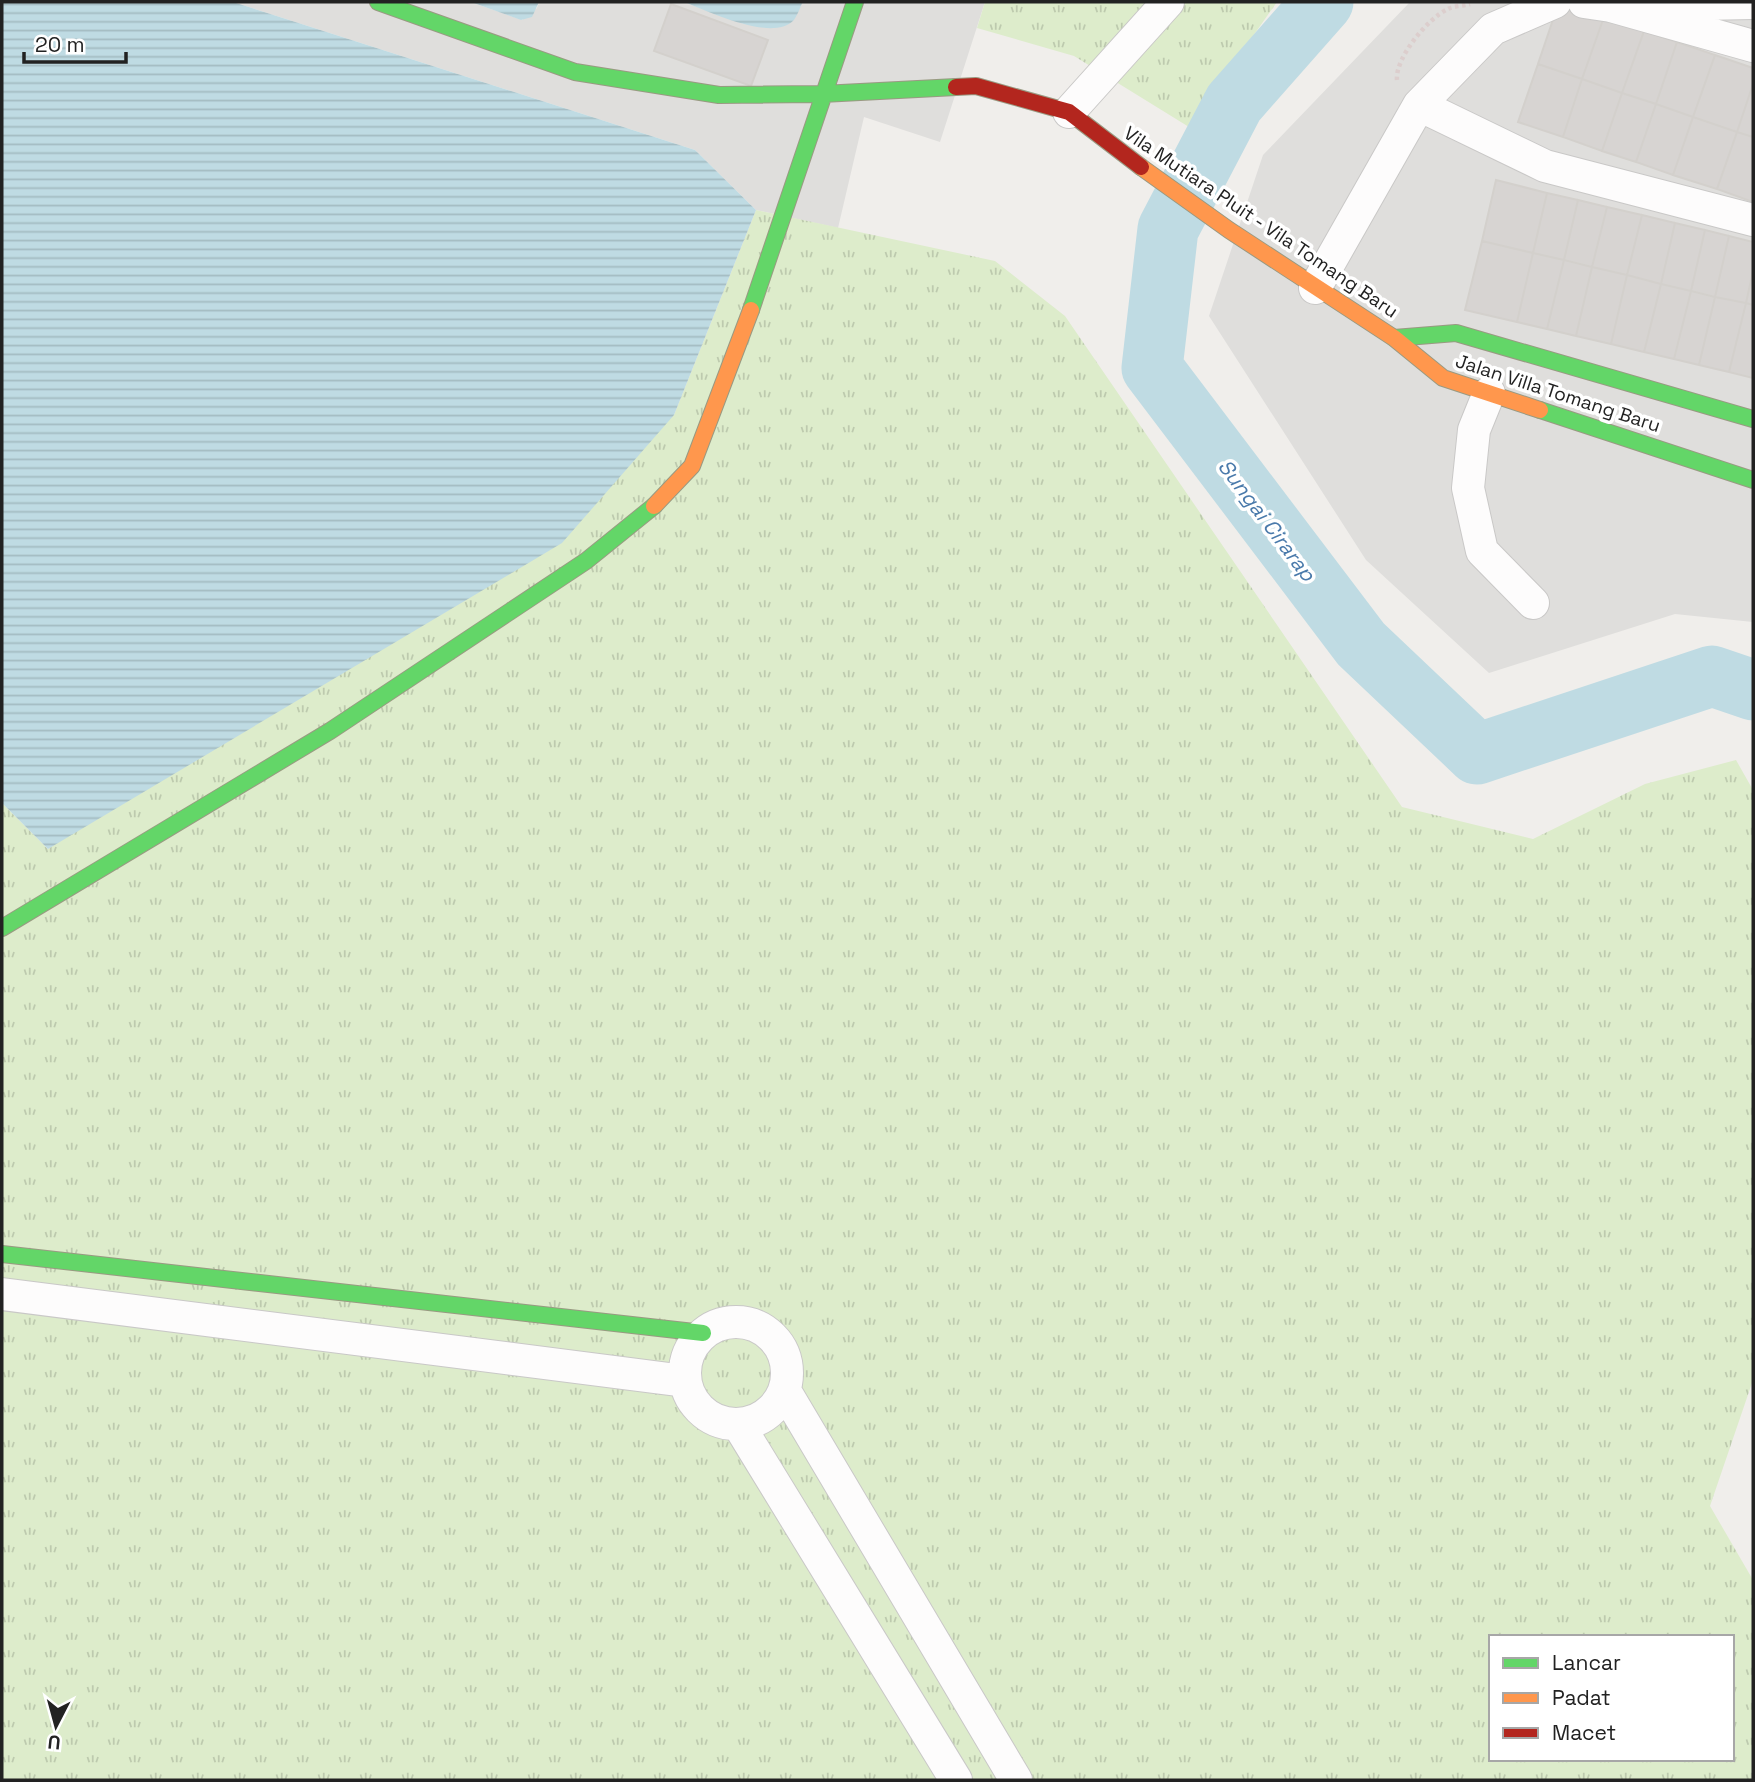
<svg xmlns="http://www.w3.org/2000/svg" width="1755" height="1782" font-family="'Space Grotesk',sans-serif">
	<defs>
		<pattern id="grass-tufts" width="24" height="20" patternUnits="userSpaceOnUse" patternTransform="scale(1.75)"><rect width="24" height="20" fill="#ddeccb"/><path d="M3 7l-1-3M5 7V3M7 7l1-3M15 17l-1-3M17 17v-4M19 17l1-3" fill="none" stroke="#bdcaae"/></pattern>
		<pattern id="water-rules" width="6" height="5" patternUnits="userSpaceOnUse" patternTransform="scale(1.75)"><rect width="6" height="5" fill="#bfdbe3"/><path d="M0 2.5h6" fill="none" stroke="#a4bcc2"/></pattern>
	</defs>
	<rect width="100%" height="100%" fill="#f0eeeb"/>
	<path fill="#dfdedc" d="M233,2h238l51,18 15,-12 2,-6h145l60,22 48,-2 11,-20h182l-45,140 -76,-25 -26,111 -82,-18 -61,-60z
		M1410,2h343v620l-78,-8 -186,59 -123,-113 -157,-244 54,-161z"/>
	<path fill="url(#grass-tufts)" fill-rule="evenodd" d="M985,2h292l-88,125 -115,-71 -97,-28z
		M756,210l239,51 70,55 337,491 131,32 112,-55 91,-24 17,30v590l-43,126 43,74v200h-1751v-977l46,46 626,-434zM1491,1637h241v122h-241z"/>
	<path fill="url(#water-rules)" d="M2,2h231l462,148 61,60 -82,205 -112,128 -514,306 -46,-46z
		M471,2h68l-7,15 -11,3z
		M684,2h119c-3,5 -6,15 -10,19 -22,21 -85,-10 -109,-19z"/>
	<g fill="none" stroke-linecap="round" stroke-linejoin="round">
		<path stroke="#bfdbe3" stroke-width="61" d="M1323,2l-89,101 -66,126 -16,139 209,276 116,110 235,-78 41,14"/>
	</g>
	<path fill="#d7d4d2" stroke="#d3d0cc" stroke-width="2" d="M1559,2l45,15 -22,62 -44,-15z
		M671,4l97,36 -17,46 -97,-35z
		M1604,17l40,14 -22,62 -40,-14z
		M1644,31l33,11 -21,62 -34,-11z
		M1677,42l38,13 -22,62 -37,-13z
		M1715,55l38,13v16l-16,48 -44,-15z
		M1538,64l44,15 -19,58 -45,-15z
		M1582,79l40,14 -20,58 -39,-14z
		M1753,84v53l-16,-5z
		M1622,93l34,11 -20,58 -34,-11z
		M1656,104l37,13 -20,58 -37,-13z
		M1693,117l44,15 -20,57 -44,-14z
		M1737,132l16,5v65l-36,-13z
		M1496,180l51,13 -14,60 -51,-12z
		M1547,193l31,7 -14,60 -31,-7z
		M1578,200l29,7 -15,60 -28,-7z
		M1607,207l35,8 -15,60 -35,-8z
		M1642,215l33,8 -14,61 -34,-9z
		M1675,223l30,7 -14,61 -30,-7z
		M1705,230l24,6 -14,61 -24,-6z
		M1729,236l24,6v29l-7,32 -31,-6z
		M1482,241l51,12 -16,69 -52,-12z
		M1533,253l31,7 -17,69 -30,-7z
		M1564,260l28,7 -16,69 -29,-7z
		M1592,267l35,8 -16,69 -35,-8z
		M1753,271v34l-7,-2z
		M1627,275l34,9 -17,68 -33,-8z
		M1661,284l30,7 -17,68 -30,-7z
		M1691,291l24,6 -16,68 -25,-6z
		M1715,297l31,6 -17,69 -30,-7z
		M1746,303l7,2v73l-24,-6z"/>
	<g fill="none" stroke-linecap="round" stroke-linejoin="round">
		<defs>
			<path id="street" d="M1584,2l27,4 142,40
				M1646,5l107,-2
				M1419,105l126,61 208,54
				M1069,112l99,-110
				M1315,288l104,-183 74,-76 62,-27
				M1489,393l-15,37 -6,58 14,63 51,52
				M2,1294l683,87
				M685 1373a51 51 0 1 1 102 0a51 51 0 1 1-102 0Z
				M785,1391l231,389
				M738,1424l218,356"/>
			<path id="fast" d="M378,2l197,70 144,23 103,-1 134,-7
				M751,310l104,-308
				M1394,338l62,-5 297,86
				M1540,410l213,70
				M2,928l328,-197 256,-170 68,-55
				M2,1254l701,79"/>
			<path id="slow" d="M1141,167l88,63 165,108 49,40 97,32
				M654,506l38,-40 59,-156"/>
			<path id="jam" d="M956,87l20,-1 93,26 72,55"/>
		</defs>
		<use href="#street" stroke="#c9c8c7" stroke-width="34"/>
		<use href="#fast" stroke="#999a82" stroke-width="18"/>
		<use href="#slow" stroke="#999a82" stroke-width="18"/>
		<use href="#jam" stroke="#999a82" stroke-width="18"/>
		<path stroke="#dccecd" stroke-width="4.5" stroke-dasharray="3.5 3.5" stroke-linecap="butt" d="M1397,80c-2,-22 31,-62 51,-71 5,-3 15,-3 22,-5"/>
		<use href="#street" stroke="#fdfcfc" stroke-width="32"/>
		<use href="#fast" stroke="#63d668" stroke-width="16"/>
		<use href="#slow" stroke="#ff974d" stroke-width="16"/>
		<use href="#jam" stroke="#b3261e" stroke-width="16"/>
	</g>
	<g text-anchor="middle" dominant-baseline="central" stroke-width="7" stroke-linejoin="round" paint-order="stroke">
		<g font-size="19" fill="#222" stroke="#fff">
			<text transform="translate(1261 222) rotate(34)">Vila Mutiara Pluit - Vila Tomang Baru</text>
			<text transform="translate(1558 393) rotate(18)">Jalan Villa Tomang Baru</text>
		</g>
		<g font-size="21" font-style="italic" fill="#4a7aab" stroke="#fff">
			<text transform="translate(1267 520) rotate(53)">Sungai Cirarap</text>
		</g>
	</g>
	<rect width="1755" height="1782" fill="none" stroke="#222222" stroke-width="7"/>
	<rect x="1489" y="1635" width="245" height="126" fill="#ffffff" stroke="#a7a7a7" stroke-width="2"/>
	<rect x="1503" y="1658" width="35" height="10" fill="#63d668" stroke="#a7a7a7" stroke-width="2"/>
	<text x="1552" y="1670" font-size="21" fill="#222222">Lancar</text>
	<rect x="1503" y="1693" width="35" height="10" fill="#ff974d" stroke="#a7a7a7" stroke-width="2"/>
	<text x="1552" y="1705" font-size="21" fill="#222222">Padat</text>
	<rect x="1503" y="1728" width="35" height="10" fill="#b3261e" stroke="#a7a7a7" stroke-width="2"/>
	<text x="1552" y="1740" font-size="21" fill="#222222">Macet</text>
	<g transform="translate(56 1726) rotate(186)" stroke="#ffffff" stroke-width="5" paint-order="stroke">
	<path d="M0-5L12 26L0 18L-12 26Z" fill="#222222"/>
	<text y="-10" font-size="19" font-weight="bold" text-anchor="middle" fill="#222222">U</text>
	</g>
	<path d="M24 52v10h102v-10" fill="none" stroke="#222222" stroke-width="3.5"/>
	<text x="35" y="52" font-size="21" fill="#222222" stroke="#ffffff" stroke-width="5" paint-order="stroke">20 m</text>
</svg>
